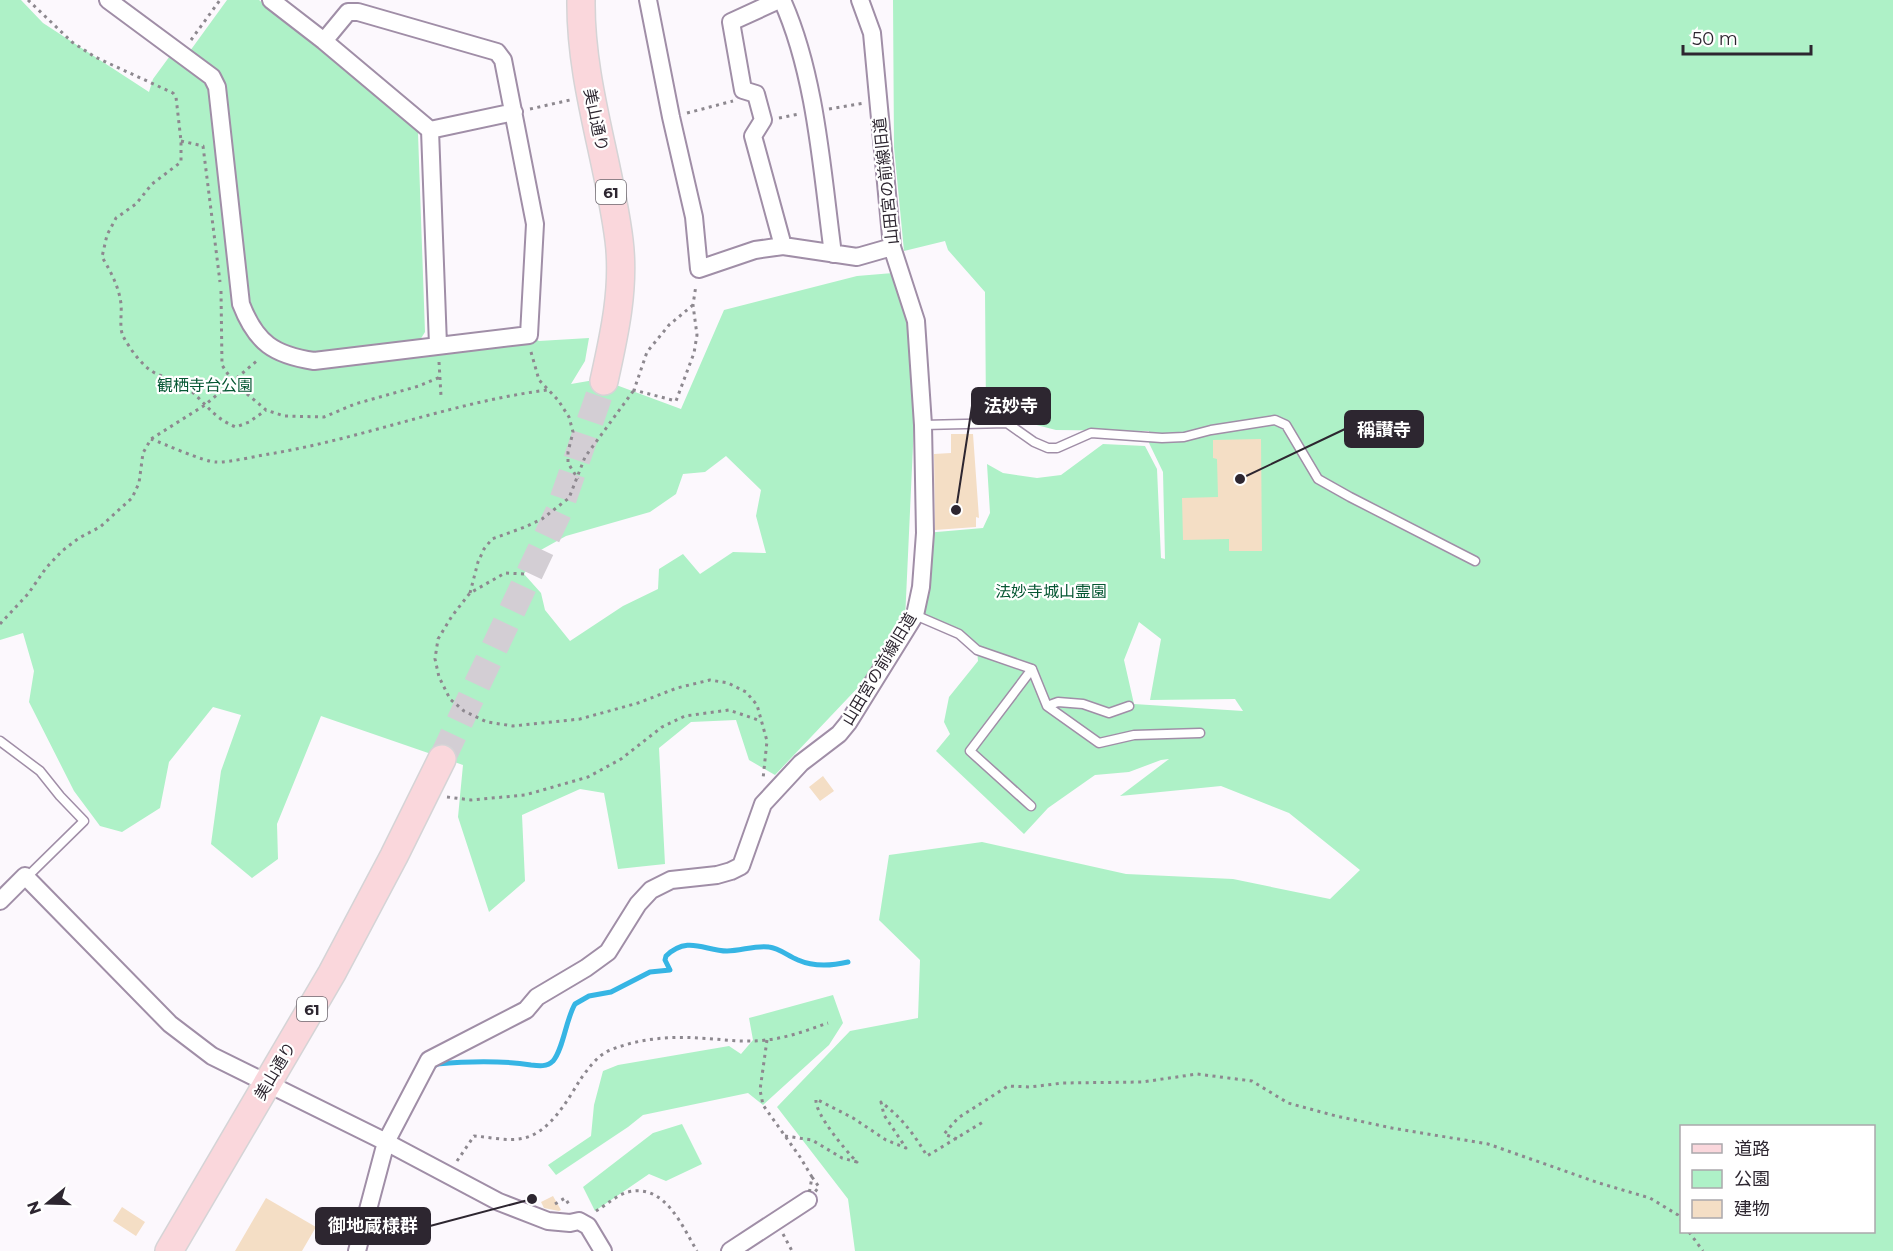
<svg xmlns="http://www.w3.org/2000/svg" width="1893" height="1251" font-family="Montserrat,'Noto Sans JP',sans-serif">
	<rect width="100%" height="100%" fill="#fcf8fd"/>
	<path fill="#aef1c7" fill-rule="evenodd" d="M0,0h21l22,23 106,69 4,-13 22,-30 37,28 37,248 44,33 236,-23 10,6 50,-3 -4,23 -14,23 29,-5 81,30 43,-99 133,-34 36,-3 13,29 11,57 -12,261 -39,59 -91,96 -26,-15 -13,-40 -45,2 -32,26 6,116 -47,5 -14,-76 -24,-4 -58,26 3,66 -36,31 -31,-95 5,-52 -142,-49 -44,108 1,35 -26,19 -41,-34 10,-73 20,-56 -28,-8 -44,55 -9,46 -38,24 -22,-6 -26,-35 -45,-89 5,-31 -11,-38 -23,7zM726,456l35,34 -5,26 10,37 -33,-1 -33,22 -17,-20 -24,15 -1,20 -35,17 -53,35 -25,-31 -4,-17 -17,-19 15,-23 27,-15 84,-24 26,-18 7,-20 22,-2z
		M227,0h32l157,128 2,5 7,199 -5,8c-32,4 -108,20 -135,7 -15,-8 -25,-21 -33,-33l-29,-227 -33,-36z
		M893,0h1000v1251h-1038l-7,-52 -71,-92 73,-76 68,-13 2,-58 -41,-40 10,-65 93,-13 144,32 107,5 97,20 30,-29 -71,-57 -68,-27 -101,10 49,-37 -8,1 -32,12 -34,3 -47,33 -24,26 -88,-83 14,-17 -6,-12 5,-25 29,-36 -1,-11 -18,-16 -44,-19 10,-82 58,-5 7,-15 -3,-49 16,9 34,5 24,-3 42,-31 42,2 12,23 4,89 4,1 -2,-87 -14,-29v-12l-93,-1 -70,-18 -1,-120 -37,-42 -3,-9 -41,10 -10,-104zM1139,622l22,17 -11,61 85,-1 8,12 -109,-7 -10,-44zM1682,1126h192v106h-192z
		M833,995l10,28 -14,22 -66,60 -15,-12 -105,22 -15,12 -72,48 -8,-10 43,-29 3,-31 9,-34 15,-6 111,-19 12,8 12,-14 -4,-22z
		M682,1124l20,40 -36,17 -17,-7 -54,37 -12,-24 70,-54z"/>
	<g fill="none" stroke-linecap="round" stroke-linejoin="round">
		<path stroke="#36b5e4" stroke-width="5" d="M433,1067l4,-3c32,-3 62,-4 94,1 8,1 16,2 22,-4 10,-11 13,-42 22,-57l14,-8 22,-4 39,-20 20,-2 -5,-10 1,-4c22,-21 39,-5 61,-5 14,0 28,-6 42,-4 10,1 19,9 29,13 16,7 33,6 50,2"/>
	</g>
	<path fill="#f4dec5" d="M951,434h22l6,84 -3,-1v10l-41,3 -1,-76 17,-1z
		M1261,439l1,112h-33v-12l-46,1 -1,-42 36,-1 -1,-38 -4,-1v-18z
		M823,776l11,15 -14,10 -11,-14z
		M553,1196l8,14 -2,1 -15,-3 -3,-6z
		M266,1198l50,29 -14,24h-67z
		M122,1207l23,15 -9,14 -23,-15z"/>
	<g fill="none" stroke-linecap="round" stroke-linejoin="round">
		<path stroke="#d3ced4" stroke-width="27" stroke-dasharray="27 14" stroke-linecap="butt" d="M442,759l117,-248 45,-130"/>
		<defs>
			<path id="lane" d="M923,425l84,-2 27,19 14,6h9l34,-15 71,5 22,-1 27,-7 64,-10 11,5 32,54 32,18 125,64
				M915,615l44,19 18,16 55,19 15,37 52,37 35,-8 66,-2
				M1047,706l11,-4 25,2 26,9 20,-7
				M0,741l40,30 20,25 24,25 -54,53 -5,2
				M1031,806l-61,-55 62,-82"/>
			<path id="street" d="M108,0l104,77 5,10 24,217c15,39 33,51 73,57l215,-26 6,-111 -32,-164 -6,-8 -139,-40h-10l-24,29
				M271,0l53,41 106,89 8,215
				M648,0l23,117 23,100 5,52 56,-19 28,-4 74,11 35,-10
				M779,0l-48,22 12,68 13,4 7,26 -10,16 30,110
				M782,0c34,75 40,172 51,254
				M430,130l84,-18
				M0,901l25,-25 145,148 42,32 174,86 113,60 49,19 22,2 9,-2 9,5 15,25
				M357,1251l29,-109 43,-82 97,-50 11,-13 49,-29 22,-16 30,-48 13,-14 20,-10 46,-5 14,-4 10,-5 22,-62 38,-41 38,-29 9,-11 67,-108 6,-28 4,-54 -2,-108 -7,-104 -24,-74 -20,-214 -12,-33
				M730,1251l78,-51"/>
			<path id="primary" d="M581,0c-1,82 28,160 38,240 6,48 -5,96 -15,141
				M169,1251l163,-278 62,-117 48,-97"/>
		</defs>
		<use href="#lane" stroke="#a08ea7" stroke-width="11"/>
		<use href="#street" stroke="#a08ea7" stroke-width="20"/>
		<use href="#primary" stroke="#d5d4d6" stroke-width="30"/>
		<path stroke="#8d888f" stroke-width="3" stroke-dasharray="3 4.5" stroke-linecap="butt" d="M28,0l44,42 23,15 78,36 3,4 5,44v21l-29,22 -16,20 -20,14 -9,17 -5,22c9,15 17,30 19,47 1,10 -2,23 2,32 7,13 20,32 34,38 10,4 20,6 29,13 20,15 25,30 50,40l13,-5 17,-12
			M191,40l29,-40
			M530,109l40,-9
			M829,109l35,-6
			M687,113l46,-12
			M779,118l20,-4
			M181,141l22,5 17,136
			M221,291l1,74 11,17 33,28 18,6 40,1 31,-13 64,-18 21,-9
			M693,305l-24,20 -22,27 -13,38 42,11 18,-48 3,-18 -4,-30 3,-20
			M531,352l8,28 19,20 11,17 4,15 -5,20v11l10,16
			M439,362l2,34
			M151,439c14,5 53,23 65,23 13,1 44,-7 59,-9 92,-16 179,-51 272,-63
			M524,574l-19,-1 -35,20 -18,23 -14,23 -3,20 4,18 11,22 14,12 23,11 26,4 67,-7 58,-16 39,-15 33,-8 18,3 18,9 11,13 10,36 -4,38
			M470,593l8,-31 6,-13 8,-10 33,-12 17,-8 27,-21 16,-41 49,-67
			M0,624l28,-30 18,-26 16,-17 17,-13 21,-11 32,-29 7,-15 4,-30 8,-14 54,-34 54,-46
			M447,797l24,3 54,-5 63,-18 33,-18 41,-32 23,-11 44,-6 32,11
			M767,1040l-7,50 3,15 37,52 12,20
			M785,1136l27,4 30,18 15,4c-11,-11 -43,-49 -41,-63l37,19 33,22 20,8 -22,-33 -3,-13c20,15 33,32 46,54l56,-34
			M957,1139l-13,-5 14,-16 50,-32 22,1 33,-4 79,-1 55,-8 55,7 36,22 48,13 56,12 96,16 111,39 51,15 28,17 4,6
			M457,1161l17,-25c16,1 35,6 50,2 26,-6 43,-37 56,-58 7,-10 17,-24 28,-29 28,-12 60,-15 90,-13 23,1 45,5 68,2 21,-2 42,-10 62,-17
			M812,1177l7,10 -11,13z
			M555,1204l10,-6 5,8
			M596,1211c10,-6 21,-16 32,-19 37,-9 54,34 69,59
			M1689,1232l14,19
			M783,1234l9,17"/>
		<use href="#lane" stroke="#fff" stroke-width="8"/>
		<use href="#street" stroke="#fff" stroke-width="16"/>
		<use href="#primary" stroke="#fad7dc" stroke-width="27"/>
	</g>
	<g text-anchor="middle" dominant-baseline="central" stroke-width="4.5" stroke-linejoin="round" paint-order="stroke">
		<g fill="#fff" stroke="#6c676e" stroke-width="1.5">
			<rect x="596" y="180" width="30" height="24" rx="4.5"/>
			<rect x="297" y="997" width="30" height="24" rx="4.5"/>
		</g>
		<g font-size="15" font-weight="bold" fill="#2d2630">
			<text x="611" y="192">61</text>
			<text x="312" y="1009">61</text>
		</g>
		<g font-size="16" fill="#2d2630" stroke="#fff">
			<text transform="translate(596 120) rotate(78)">美山通り</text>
			<text transform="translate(886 181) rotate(-96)">山田宮の前線旧道</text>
			<text transform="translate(879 669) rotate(-59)">山田宮の前線旧道</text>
			<text transform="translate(275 1071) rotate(-59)">美山通り</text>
		</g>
		<g font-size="16" fill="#065733" stroke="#fff">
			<text x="205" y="385">観栖寺台公園</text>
			<text x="1051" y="591">法妙寺城山霊園</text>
		</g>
	</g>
	<path fill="none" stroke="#2d2630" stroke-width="2" d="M956 510L972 406M1240 479L1345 429M532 1199L430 1226"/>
	<g fill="#2d2630" stroke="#fff" stroke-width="2">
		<circle cx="956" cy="510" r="6"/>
		<circle cx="1240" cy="479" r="6"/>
		<circle cx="532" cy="1199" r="6"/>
	</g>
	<g fill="#2d2630" stroke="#2d2630" stroke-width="2">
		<rect x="972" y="388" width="78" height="36" rx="6"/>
		<rect x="1345" y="411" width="78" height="36" rx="6"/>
		<rect x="316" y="1208" width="114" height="36" rx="6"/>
	</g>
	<g font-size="18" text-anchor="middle" font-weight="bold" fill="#fff">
		<text x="1011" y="412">法妙寺</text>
		<text x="1384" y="436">稱讃寺</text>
		<text x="373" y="1232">御地蔵様群</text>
	</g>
	<rect x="1680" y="1125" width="195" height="108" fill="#ffffff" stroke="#aba8ac" stroke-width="1.5"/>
	<rect x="1692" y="1144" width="30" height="9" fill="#fad7dc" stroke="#aba8ac" stroke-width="1.5"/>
	<text x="1734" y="1155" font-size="18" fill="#2d2630">道路</text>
	<rect x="1692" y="1170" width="30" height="18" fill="#aef1c7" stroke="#aba8ac" stroke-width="1.5"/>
	<text x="1734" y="1185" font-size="18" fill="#2d2630">公園</text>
	<rect x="1692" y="1200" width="30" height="18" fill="#f4dec5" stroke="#aba8ac" stroke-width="1.5"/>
	<text x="1734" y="1215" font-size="18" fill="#2d2630">建物</text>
	<g transform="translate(48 1203) rotate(251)" stroke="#ffffff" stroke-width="4.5" paint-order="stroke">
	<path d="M0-4.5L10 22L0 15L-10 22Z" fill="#2d2630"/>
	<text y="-9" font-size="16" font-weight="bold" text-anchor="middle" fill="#2d2630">N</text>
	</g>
	<path d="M1683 45v9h128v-9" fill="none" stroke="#2d2630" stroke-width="3"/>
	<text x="1692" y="45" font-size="18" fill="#2d2630" stroke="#ffffff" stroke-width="4.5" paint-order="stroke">50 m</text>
</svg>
